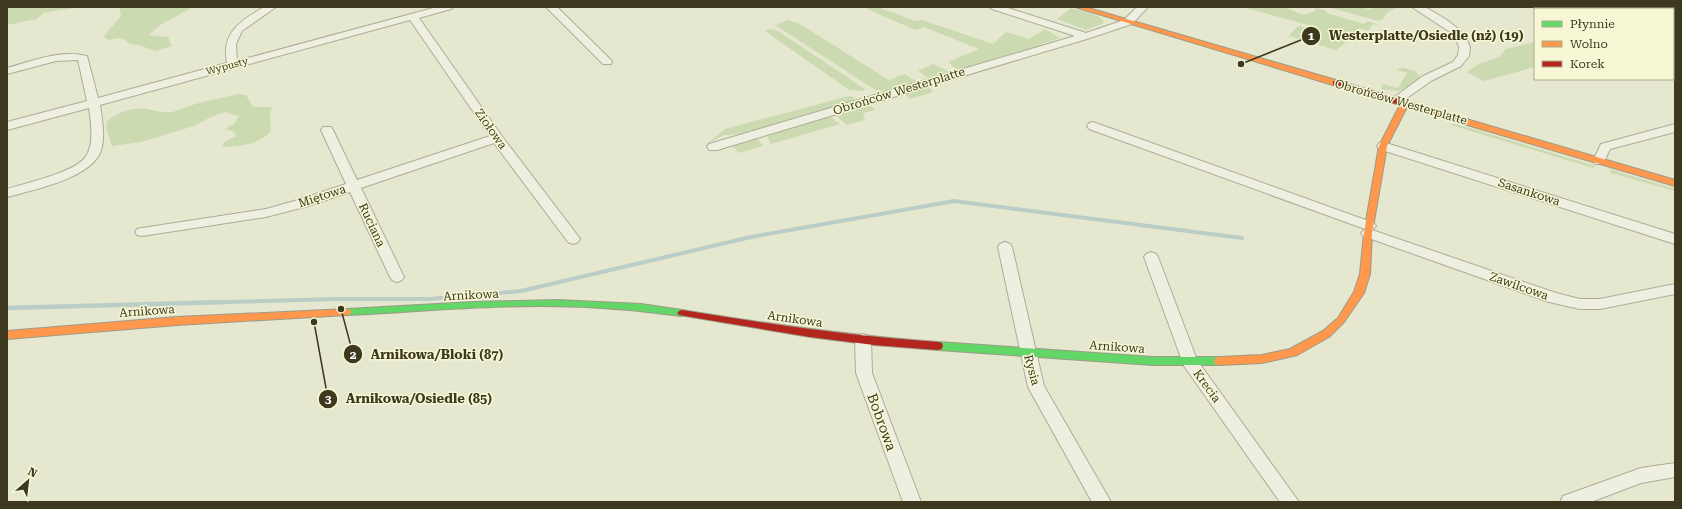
<svg xmlns="http://www.w3.org/2000/svg" width="1682" height="509" font-family="'Roboto Serif',serif">
	<rect width="100%" height="100%" fill="#e6e7cf"/>
	<path fill="#ccdab1" d="M7,7h75l-34,5 -5,1 -6,6 -30,6z
		M119,7h74l-33,18 -11,10 19,2 4,9 -17,5 -16,-6 -10,-1c-5,-8 -12,-6 -20,-4l-6,-3 18,-21z
		M863,7h15l37,14 7,-1 71,24 13,-12 23,7 16,-10 15,9 -101,33 -11,-9 31,-13 -55,-22 -9,3z
		M1243,7h42l18,8 12,-4 1,-3 11,3v2l37,11 4,-3 13,5 -8,-2 -5,7 -9,-3 -5,8 -18,14 -47,-14 9,-10 9,2 1,-3z
		M1328,7h35l6,3 6,-3 21,1 -9,5 -5,7 -4,1z
		M1071,8c9,3 30,5 33,15l-18,7 -29,-11z
		M788,20l12,4 89,56 15,-6 8,5 10,2c-16,5 -32,13 -48,8l-99,-64z
		M770,29l8,2 87,58 -2,2 -14,-1 -84,-59z
		M1535,42v25l-51,14 -17,-9 12,-8 20,-7 7,-8z
		M933,64l19,9 -22,6 -12,-8z
		M1405,68c6,2 14,3 16,11l-21,12 -19,-2 2,-5 15,4 9,-15 -10,-3 1,-1z
		M929,87l4,5 -23,7 -6,-5z
		M238,94l8,1 7,12h19l-2,8 1,16c-12,14 -32,15 -48,16v-4l13,-7 -1,-4 -10,-3 10,-6 4,-7 -15,-4 -15,6 -15,8 -53,16 -29,4 -6,-18 1,-7c12,-9 25,-14 41,-12 8,2 15,4 24,3 9,-2 18,-7 27,-9 13,-4 26,-5 39,-9z
		M849,96l4,1 1,4 -2,2 -102,31 -26,1 -20,11 21,-17z
		M869,104l6,6 -12,3 2,7 -18,5 -13,-11z
		M829,116l11,8 -69,20 -4,-8z
		M1452,124h4l140,42 -3,2 -142,-43z
		M757,138l6,8 -24,7 -6,-7z
		M1609,169l66,20v2l-64,-18z"/>
	<g fill="none" stroke-linecap="round" stroke-linejoin="round">
		<path stroke="#bacec7" stroke-width="4" d="M189,303l147,-4h94l91,-8 230,-54 203,-36 288,37"/>
		<path stroke="#bacec7" stroke-width="4.5" d="M7,308l219,-6"/>
		<defs>
			<path id="street" d="M264,7h12l-34,24 -6,13 1,17 200,-54h16l-2,2 -32,9 82,117 77,101 2,3 -2,3 -5,2 -5,-2 -74,-99 -133,45 43,89 -2,3 -5,2 -5,-2 -2,-3 -40,-85 -42,14 -42,11 -124,19 -5,-1 -2,-3 2,-3 5,-1 124,-19 32,-9 48,-16 -25,-54 2,-3h8l2,3 24,50 133,-44 -80,-116 -310,85c2,14 6,34 0,48 -12,26 -67,37 -93,44v-8c19,-6 64,-16 77,-30 11,-12 7,-37 5,-51l-82,22v-8l80,-21 -9,-41 -22,1 -49,13v-6c26,-7 52,-19 80,-12l11,42 129,-35c-6,-30 13,-42 37,-56z
				M546,7h11l54,53 1,2 -1,2h-8z
				M990,7h15l81,26 38,-13 13,-13h11l-16,17 -42,14 -373,112h-8l-2,-3 2,-3 366,-108 -83,-27z
				M1412,7h13l22,13 10,8 9,10 4,9 -1,9 -8,10 -30,15 -31,22h-8l-2,-2 2,-2 31,-23 30,-14 5,-7 1,-8 -3,-8 -6,-7z
				M1636,7h12l1,2h-12z
				M1673,29h2v8h-2z
				M1093,122l281,101 2,3 -4,4 184,63 24,6h20l75,-15v10l-75,15h-20l-31,-7 -186,-66 -2,-3 4,-4 -276,-100 -2,-3 2,-3z
				M1675,124v8l-65,17 -7,15h-8l-2,-3 8,-17z
				M1383,142l292,92v10l-296,-95 -2,-3 2,-3z
				M1005,242l5,2 2,3 32,139 67,116h-19l-64,-115 -30,-140 2,-3z
				M1151,252l5,2 2,3 39,103 102,142h-19l-96,-136 -40,-109 2,-3z
				M863,334l5,2 3,4 1,33 49,129h-18l-47,-129 -1,-33 3,-4z
				M1675,463v14l-34,6 -50,19h-31l3,-6 78,-28z"/>
			<path id="fast" d="M557,300l84,4 41,6 3,1 2,2 -2,2 -3,1c-27,-3 -54,-7 -82,-8 -84,-6 -169,3 -253,7l-3,-1 -2,-2 2,-2 3,-1 126,-7z
				M938,342l215,15h66l4,1 1,3 -1,3 -4,1h-66l-215,-15 -4,-1 -1,-3 1,-3z"/>
			<path id="slow" d="M1075,7h10l254,74 1,2 -4,2h-3z
				M1402,101h6l1,2 -22,43 -15,87 -2,41 -6,19 -20,29 -15,15 -32,18 -35,8 -43,2 -4,-1 -1,-3 1,-3 4,-1 43,-2 28,-6 33,-18 15,-13 16,-26 6,-18 4,-41 15,-87z
				M1457,118h6l212,62v6l-218,-64z
				M347,309l3,1 2,2 -2,2 -3,1 -170,10 -170,14v-8l170,-14z"/>
			<path id="jam" d="M1333,81h6l124,37 1,2 -1,2h-6l-124,-37z
				M682,310c85,14 170,26 256,32l4,1 1,3 -1,3 -4,1 -64,-5 -64,-8 -131,-22 -2,-2 2,-2z"/>
		</defs>
		<use href="#street" stroke="#acac97" stroke-width="2"/>
		<use href="#fast" stroke="#9c9b88" stroke-width="2"/>
		<use href="#slow" stroke="#9c9b88" stroke-width="2"/>
		<use href="#jam" stroke="#9c9b88" stroke-width="2"/>
		<use href="#street" fill="#eeefe1" fill-rule="evenodd"/>
		<use href="#fast" fill="#63d668" fill-rule="evenodd"/>
		<use href="#slow" fill="#ff974d" fill-rule="evenodd"/>
		<use href="#jam" fill="#b3261e" fill-rule="evenodd"/>
	</g>
	<g text-anchor="middle" dominant-baseline="central" stroke-width="3" stroke-linejoin="round" paint-order="stroke">
		<g font-size="10" fill="#3d381e" stroke="#f6f8d5">
			<text transform="translate(227 66) rotate(-15)">Wypusty</text>
		</g>
		<g font-size="12" fill="#3d381e" stroke="#f6f8d5">
			<text transform="translate(899 91) rotate(-17)">Obrońców Westerplatte</text>
			<text transform="translate(1401 102) rotate(16)">Obrońców Westerplatte</text>
			<text transform="translate(491 129) rotate(55)">Ziołowa</text>
			<text transform="translate(1529 192) rotate(18)">Sasankowa</text>
			<text transform="translate(322 196) rotate(-18)">Miętowa</text>
			<text transform="translate(372 225) rotate(65)">Ruciana</text>
			<text transform="translate(1519 286) rotate(19)">Zawilcowa</text>
			<text transform="translate(471 295) rotate(-3)">Arnikowa</text>
			<text transform="translate(147 311) rotate(-4)">Arnikowa</text>
			<text transform="translate(795 319) rotate(8)">Arnikowa</text>
			<text transform="translate(1117 347) rotate(4)">Arnikowa</text>
			<text transform="translate(1032 370) rotate(75)">Rysia</text>
			<text transform="translate(1207 386) rotate(54)">Krecia</text>
		</g>
		<g font-size="14" fill="#3d381e" stroke="#f6f8d5">
			<text transform="translate(882 422) rotate(70)">Bobrowa</text>
		</g>
	</g>
	<path fill="none" stroke="#3d381e" stroke-width="1.5" d="M1241 64L1311 36M341 309L353 354M314 322L328 399"/>
	<g fill="#3d381e" stroke="#f6f8d5" stroke-width="1.5">
		<circle cx="1241" cy="64" r="4"/>
		<circle cx="341" cy="309" r="4"/>
		<circle cx="314" cy="322" r="4"/>
		<circle cx="1311" cy="36" r="10"/>
		<circle cx="353" cy="354" r="10"/>
		<circle cx="328" cy="399" r="10"/>
	</g>
	<g font-size="12" text-anchor="middle" font-weight="bold" fill="#fff">
		<text x="1311" y="40">1</text>
		<text x="353" y="359">2</text>
		<text x="328" y="403">3</text>
	</g>
	<g font-size="13" text-anchor="middle" font-weight="bold" fill="#3d381e" stroke="#f6f8d5" stroke-width="3" stroke-linejoin="round" paint-order="stroke">
		<text x="1426" y="40">Westerplatte/Osiedle (nż) (19)</text>
		<text x="437" y="359">Arnikowa/Bloki (87)</text>
		<text x="419" y="403">Arnikowa/Osiedle (85)</text>
	</g>
	<rect width="1682" height="509" fill="none" stroke="#3d381e" stroke-width="16"/>
	<rect x="1534" y="8" width="140" height="72" fill="#f6f8d5" stroke="#acab8c"/>
	<rect x="1542" y="21" width="20" height="6" fill="#63d668" stroke="#acab8c"/>
	<text x="1570" y="28" font-size="12" fill="#3d381e">Płynnie</text>
	<rect x="1542" y="41" width="20" height="6" fill="#ff974d" stroke="#acab8c"/>
	<text x="1570" y="48" font-size="12" fill="#3d381e">Wolno</text>
	<rect x="1542" y="61" width="20" height="6" fill="#b3261e" stroke="#acab8c"/>
	<text x="1570" y="68" font-size="12" fill="#3d381e">Korek</text>
	<g transform="translate(28 481) rotate(28)" stroke="#f6f8d5" stroke-width="3" paint-order="stroke">
	<path d="M0-3L7 15L0 10L-7 15Z" fill="#3d381e"/>
	<text y="-6" font-size="11" font-weight="bold" text-anchor="middle" fill="#3d381e">N</text>
	</g>
</svg>
